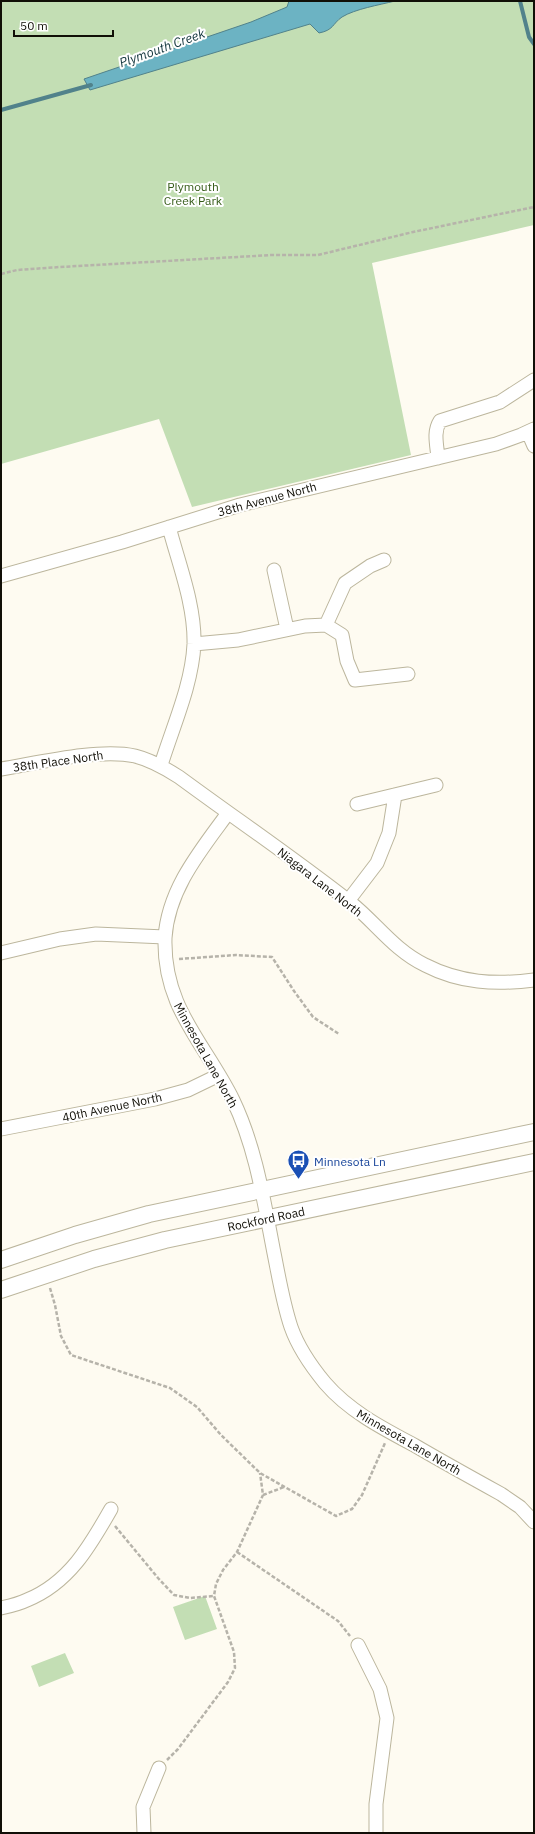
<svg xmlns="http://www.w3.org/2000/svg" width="535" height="1834" font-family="'IBM Plex Sans',sans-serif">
	<rect width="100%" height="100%" fill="#fefbf1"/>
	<path fill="#c3deb4" d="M1,1h533v224l-162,38 39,192 -219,52 -33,-88 -158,45z
		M205,1596l12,33 -32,11 -12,-33z
		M65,1653l9,20 -35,14 -8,-21z"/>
	<path fill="#6cb3c3" stroke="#51828b" d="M289,1h106c-16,4 -40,8 -53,16 -10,7 -8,13 -23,16l-9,-9 -220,66 -6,-11 167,-57 36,-15z"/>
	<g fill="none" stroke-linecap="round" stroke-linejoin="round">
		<path stroke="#51828b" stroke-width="4" d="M520,1l9,36 5,7
			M1,110l90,-25"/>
		<defs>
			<path id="minor" d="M528,432l6,14
				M438,458c-1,-13 -5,-26 2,-37l60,-19 34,-22
				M274,570l13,59
				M1,576l121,-34 118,-37 256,-61 25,-9 13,-6
				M326,625l19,-42 25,-17 14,-6
				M194,644l44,-4 67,-14 21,-1 16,10 5,26 8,19 53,-6
				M161,765c12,-39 31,-80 33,-121 1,-39 -15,-79 -25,-117
				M1,769c37,-6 98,-21 134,-13 16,4 30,12 44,21 57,42 116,82 172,126 25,20 43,47 74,62 35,18 70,20 109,15
				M357,804l79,-19
				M228,813c-27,37 -60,76 -63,125 -2,70 40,105 68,162 23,48 31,102 41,153 5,25 9,50 17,74 7,20 20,39 34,56 24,28 57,45 89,62 29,17 58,33 87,49l19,13 14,15
				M348,901l29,-38 12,-30 6,-38
				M1,953l59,-14 36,-5 69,3
				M1,1129l154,-30 33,-9 31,-15
				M1,1608c9,-2 18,-4 26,-8 42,-17 63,-54 84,-91
				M358,1645l22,44 7,29 -11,86v29
				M144,1833l-1,-26 16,-39"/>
			<path id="major" d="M1,1260l74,-25 74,-21 385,-82
				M1,1290l93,-31 71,-19 369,-78"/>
		</defs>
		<use href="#minor" stroke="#bcb69d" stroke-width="15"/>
		<use href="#major" stroke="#bcb69d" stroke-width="18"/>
		<path stroke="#b6b3aa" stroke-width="2.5" stroke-dasharray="4 2" stroke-linecap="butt" d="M1,274l16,-4 43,-3 212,-12h46l95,-23 121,-25
			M179,959l57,-4 36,2 22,34 19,26 26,17
			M50,1288l5,17 6,31 10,19 99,33 27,19 24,28 39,38 76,43 16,-7 10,-14 23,-52
			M263,1495l21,-8
			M115,1526l43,52 16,17 16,3 24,-2
			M237,1552l101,69 12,15
			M167,1760l11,-11 50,-67 7,-14 -1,-16 -20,-56 2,-12 7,-14 14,-18 26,-57 -3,-22"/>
		<use href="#minor" stroke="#fff" stroke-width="13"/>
		<use href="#major" stroke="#fff" stroke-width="16"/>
	</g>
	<defs>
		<symbol id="bus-pin" viewBox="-11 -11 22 30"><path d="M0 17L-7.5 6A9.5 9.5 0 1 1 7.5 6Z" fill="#1a4fb4" stroke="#fff"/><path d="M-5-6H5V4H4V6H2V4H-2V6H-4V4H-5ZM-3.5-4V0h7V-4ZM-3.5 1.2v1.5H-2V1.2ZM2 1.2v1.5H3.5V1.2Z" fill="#fff"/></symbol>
	</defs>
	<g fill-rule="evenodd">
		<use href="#bus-pin" x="286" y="1148" width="25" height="34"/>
	</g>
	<g text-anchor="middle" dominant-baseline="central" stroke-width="4" stroke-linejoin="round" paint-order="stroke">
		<g font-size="12" fill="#355b18" stroke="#fff">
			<text x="193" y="186">Plymouth<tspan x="193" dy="14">Creek Park</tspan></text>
		</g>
		<g font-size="12" fill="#110f07" stroke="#fff">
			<text transform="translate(267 499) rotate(-15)">38th Avenue North</text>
			<text transform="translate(58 761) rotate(-8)">38th Place North</text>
			<text transform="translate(320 882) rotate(38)">Niagara Lane North</text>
			<text transform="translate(206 1055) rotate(61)">Minnesota Lane North</text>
			<text transform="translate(112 1107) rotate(-12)">40th Avenue North</text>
			<text transform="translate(266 1219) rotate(-12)">Rockford Road</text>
			<text transform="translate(409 1442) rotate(30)">Minnesota Lane North</text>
		</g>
		<g font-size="12" fill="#164399" stroke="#fff" text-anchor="start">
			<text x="314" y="1161">Minnesota Ln</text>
		</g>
		<g font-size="13" font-style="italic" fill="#11343b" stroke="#fff">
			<text transform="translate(162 48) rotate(-20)">Plymouth Creek</text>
		</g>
	</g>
	<rect width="535" height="1834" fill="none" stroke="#110f07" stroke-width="4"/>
	<path d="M14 30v6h99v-6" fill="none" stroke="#110f07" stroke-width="2"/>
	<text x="20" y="30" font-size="12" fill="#110f07" stroke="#ffffff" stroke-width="3" paint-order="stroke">50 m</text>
</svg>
